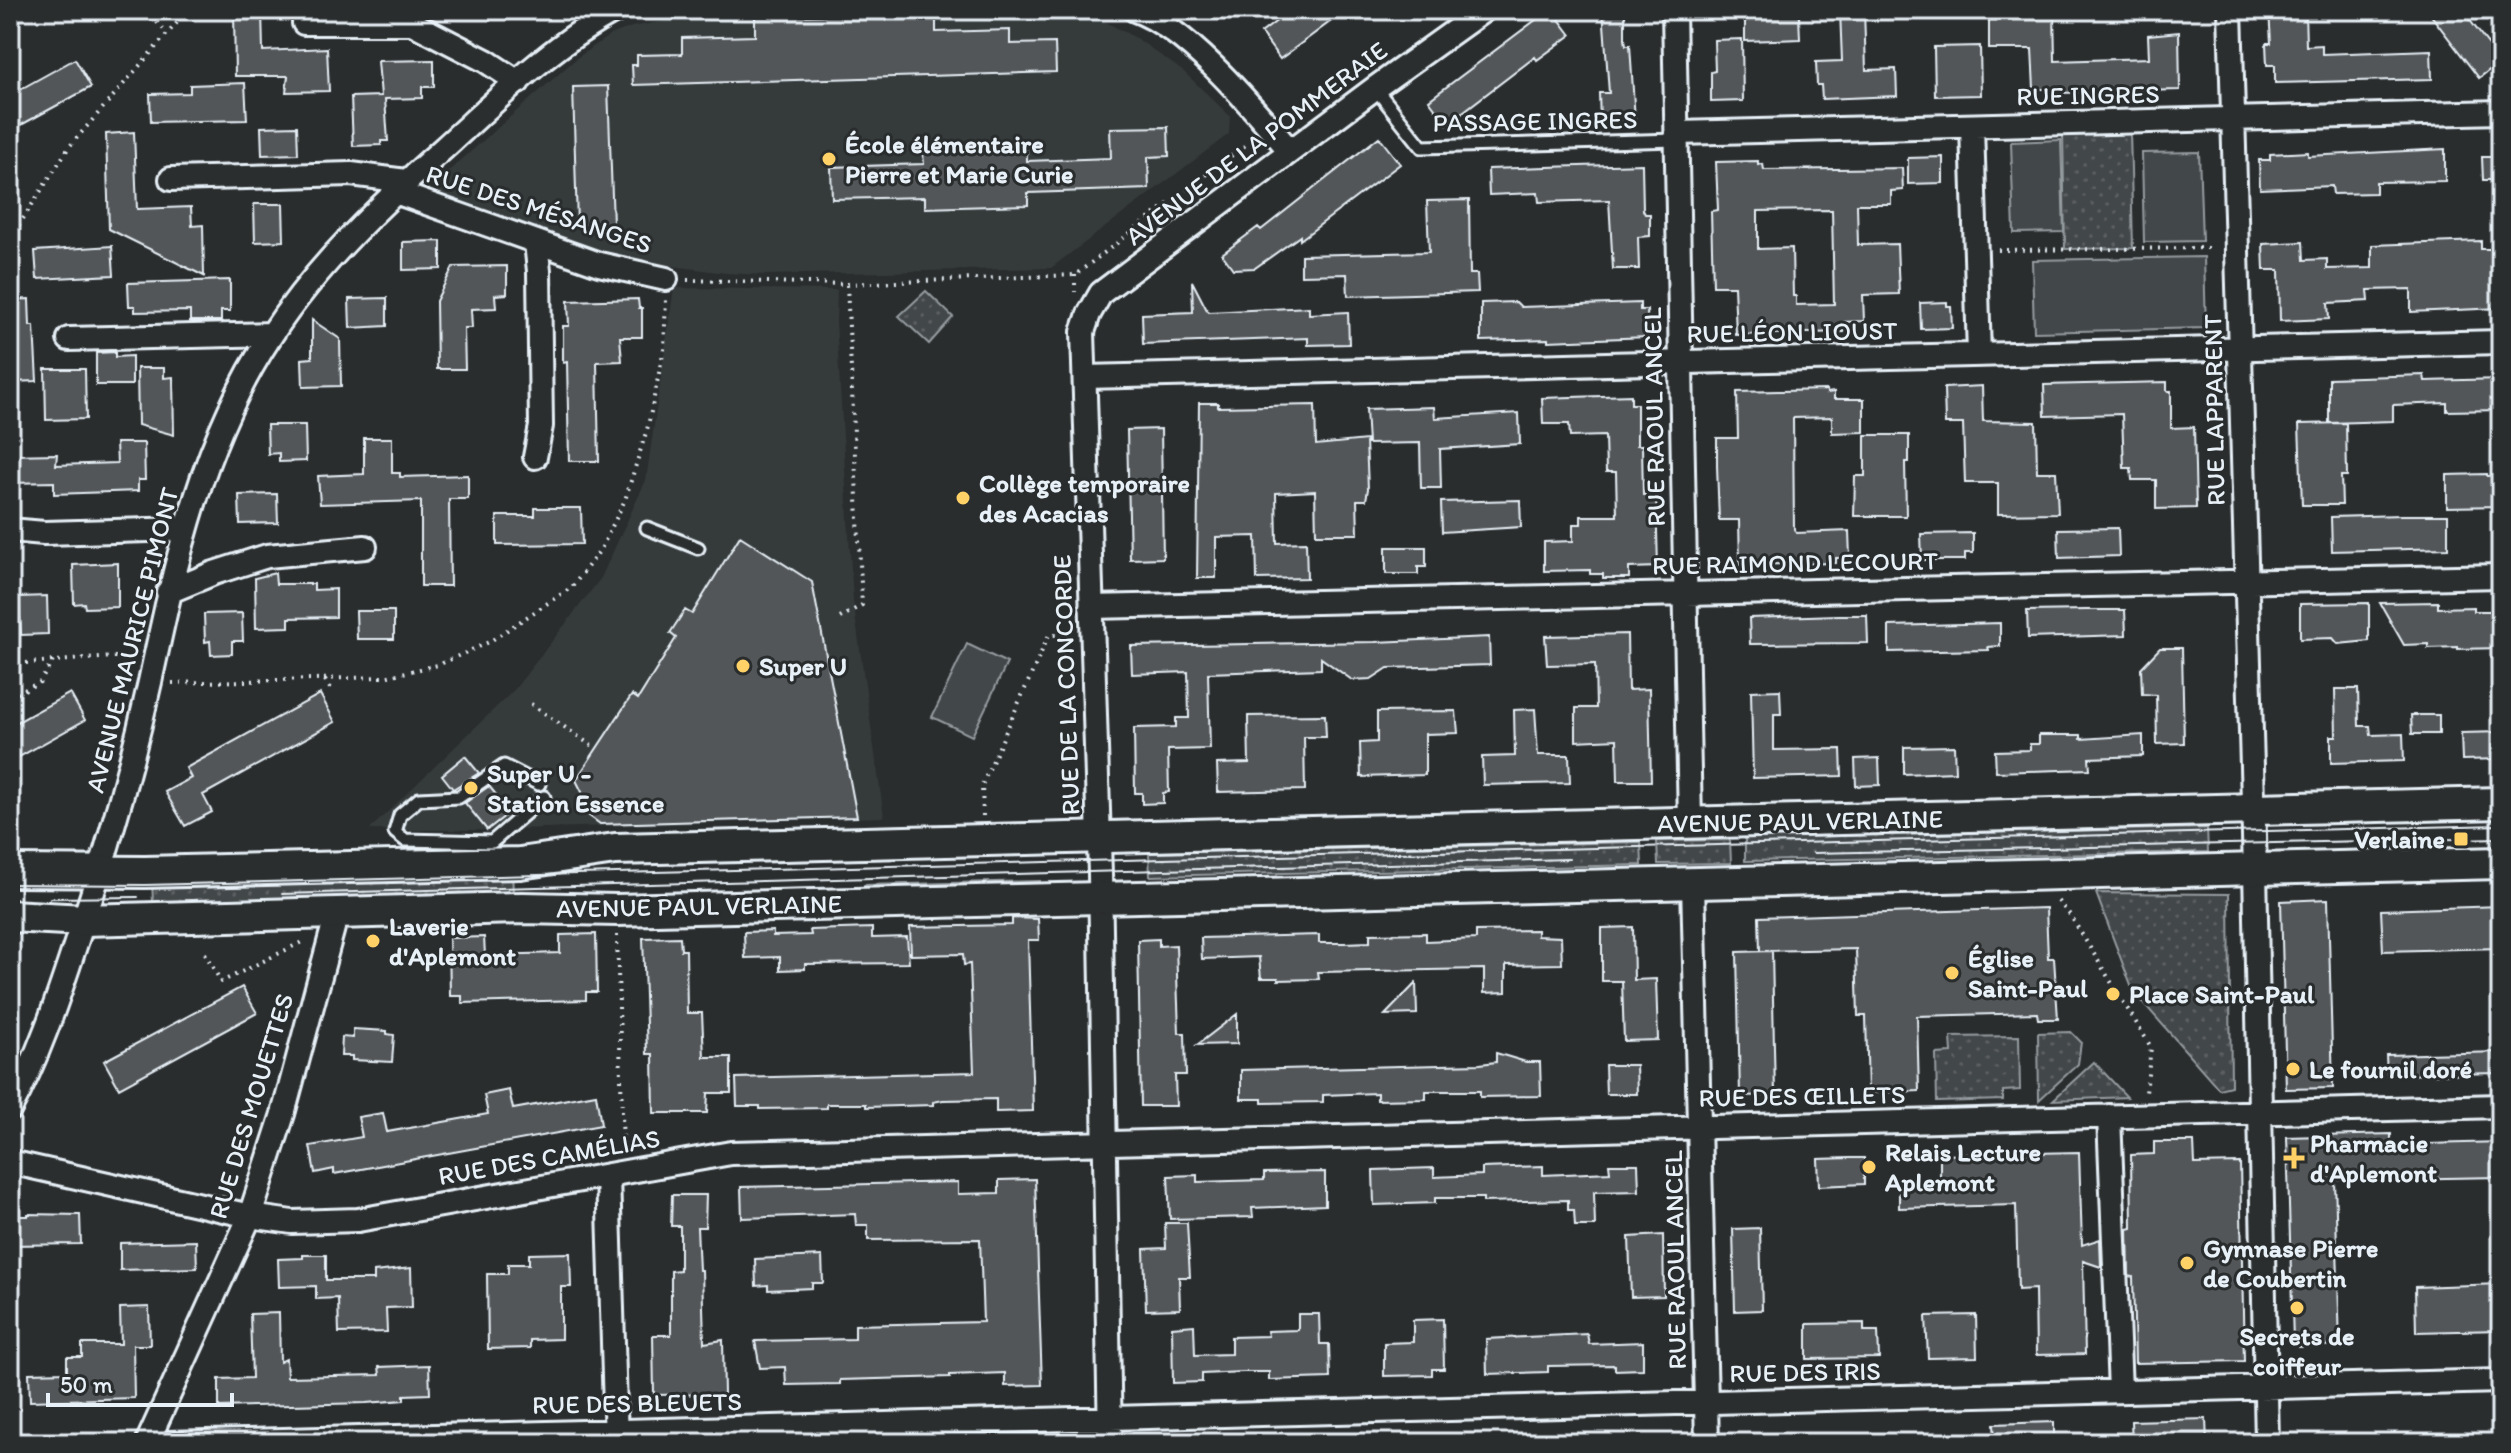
<svg xmlns="http://www.w3.org/2000/svg" width="2511" height="1453" font-family="Itim,sans-serif">
	<defs>
		<pattern id="green-dots" width="8" height="8" patternUnits="userSpaceOnUse" patternTransform="scale(2)"><rect width="8" height="8" fill="#424648"/><path d="M2 2h.1M6 6h.1" fill="none" stroke="#5d6163" stroke-width="1.8" stroke-linecap="round"/></pattern>
	</defs>
	<rect width="100%" height="100%" fill="#2a2d2e"/>
	<filter id="ink" filterUnits="userSpaceOnUse"><feTurbulence type="fractalNoise" baseFrequency=".0125" numOctaves="2"/><feDisplacementMap in="SourceGraphic" scale="16" xChannelSelector="R" yChannelSelector="G"/><feConvolveMatrix kernelMatrix="1 2 1 2 8 2 1 2 1" color-interpolation-filters="sRGB"/></filter>
	<g filter="url(#ink)">
		<path fill="#363a3b" d="M1005,10h54l39,8 38,20 48,34 46,44 -1,18 -178,134 -286,7 -39,-2 -84,-11 -39,-9 -166,-58 -3,-11 144,-127 32,-22 22,-8 44,-8z
			M674,288l163,2 -1,32 17,279 31,216 -397,13h-118l145,-140 87,-112 45,-98z"/>
		<path fill="url(#green-dots)" stroke="#959ca0" stroke-width="2" d="M2130,131l3,117 -68,1 -2,-117z
			M926,291l27,26 -24,27 -30,-28z
			M2207,828l1,24 -463,9v-23z
			M1730,840l1,23 -73,1 -1,-23z
			M1641,842l1,23 -492,11 -1,-23z
			M512,871l1,23 -360,9 -1,-24z
			M1040,881v11l-176,4v-11z
			M2096,893l133,1 2,192 -12,3 -86,-98z
			M2071,1032l10,10 -3,22 -39,36 -1,-67z
			M2019,1036l1,54 -17,1v9l-66,2 -1,-48 16,-1 -1,-16z
			M2094,1062l33,35 -74,3z"/>
		<path fill="#424648" stroke="#959ca0" stroke-width="2" d="M2061,140l3,92 -50,1 -3,-91z
			M2199,152l3,89 -58,1 -2,-89z
			M2204,257l2,71 -172,4 -2,-72z
			M967,644l40,19 -35,73 -40,-19z"/>
		<path fill="#535759" stroke="#e8f1f8" stroke-width="2" fill-rule="evenodd" d="M234,10h28l1,41 64,-3 2,43 -43,1 2,-16h-53z
			M1291,10h55l-66,49 -19,-26z
			M1549,10h3l19,25 -34,25 -2,-3 -88,67 -18,-24z
			M1603,10h22v29l1,6h4l5,75 -35,1 -1,-28h10z
			M1840,10h24l2,60 30,-1 1,27 -75,3 -1,-14h-4l-1,-23 26,-1z
			M1995,10h59l1,51 94,-3 -1,-23 31,-3 1,58 -121,3v-4h-25l-2,-40h-43v-29h7z
			M2269,10h36l1,36 16,-1v9l109,-4 1,29 -157,4v-18h-8l-1,-22h5z
			M2427,10h35l39,51 -22,17z
			M936,12v20l74,-2v14l45,-1 1,29 -423,13 -1,-20h5v-10l45,-1v-16l73,-2v-19z
			M1799,15l1,24 -55,2v-25z
			M1742,39l1,62 -32,1v-30l4,-1 -1,-31z
			M1980,46l1,49 -46,1 -1,-49z
			M75,59l16,28 -81,44v-36z
			M434,60v27h-12v11l-37,1 3,42h-7v4l-28,1 -2,-49 30,-1 -3,-35z
			M245,83l2,37 -96,2 -1,-28 40,-1v-8z
			M608,86l5,138 -36,1 -4,-138z
			M297,126l1,28 -36,1 -1,-28z
			M1168,127l1,29 -21,1 1,32 -121,4v12l-103,3v-11l-93,2 -1,-32 93,-3 -1,-11 104,-4v12l84,-3 -1,-30z
			M134,132l3,77 54,-2 1,19 11,-1 1,51 -95,-47 -3,-95z
			M1379,137l21,27 -100,76v-4l-45,32 -22,1 -11,-15 36,-27 3,3z
			M2445,149v32l-69,1v11l-43,1 -1,-8 -72,3 -1,-29h11v-6l38,-2v4z
			M1943,157v26l-35,1v-26z
			M2482,157h19v23h-18z
			M1758,161v4l5,-1 1,6 138,-2 1,22 -12,1v13h-34l1,41 39,-1 2,50 -36,1 1,26 -20,1v10l-108,3 -2,-49h-21l-2,-75 7,-1 -2,-48zM1832,210l2,94 -38,1v-9h-3l-1,-48 -34,1v-38z
			M1642,164l1,46 2,4h5v22l-12,1 1,32h-26l-4,-69 -70,2 -1,-9 -49,2 -1,-26z
			M1469,200l1,74h7l1,18 -130,4 -1,-22 -46,1v-20l128,-3 -2,-51z
			M254,204h29l1,37 -29,1z
			M441,241v28l-38,1v-28z
			M2481,241v8h12v31h8v28l-90,4v-23l-43,1 1,11 -41,2 1,16 -49,2 -1,-51h-15l-1,-26 40,-2 1,18 23,-1v10l45,-1v-23z
			M112,246l2,29 -77,4 -2,-28z
			M507,266v28l-12,1 1,13 -25,1 1,19h-8l1,41h-28l-1,-68 17,-34z
			M230,280v31h-9v10h-31v-10l-55,1v-6h-6l-1,-23z
			M1192,281l16,31 101,-5v7l39,-2 1,32 -41,1v-7l-165,6 -1,-30 51,-2z
			M387,298v28l-37,2 -1,-29z
			M29,299l1,27h4l3,55 -27,1v-82z
			M638,299l1,9h3v29h-22l2,24 -25,1 2,99h-30l-2,-99 -4,1v-37h6l-1,-25z
			M1516,302l5,5 119,-4v7h7l1,27 -100,4v-2l-67,2v-38z
			M1947,302v4h4l1,22 -31,1 -1,-26z
			M312,320l28,19 1,47 -38,1 -1,-28 10,-1z
			M115,352v5l17,-1v29h-36v-32z
			M137,368h27v10l9,-1 1,58 -36,-10z
			M45,369h40l1,50 -40,1z
			M2424,375l1,6 76,-2v31l-54,1v-8l-54,2v16l-64,2v-45z
			M2167,382v9h4v37l23,-1 2,81 -40,1v-29h-24l-1,-12h-7l-2,-54 -77,2 -1,-31z
			M1982,386l1,35 53,1 1,50h19l2,41 -60,1v-31h-33l-2,-59h-18l-1,-36z
			M1827,390v3l7,-1v7h30v33l-32,1v-16l-39,1 1,111 2,4 53,-2 1,27h-14v5l-96,2 -1,-45h-20l-2,-54v-28h21l-1,-46z
			M1631,395v9h6v41h5l1,50 13,-1 2,73 -29,1v10h-26v-4h-13v-4l-46,1v-29l29,-1v-17h8v-8h36l-1,-44h-10l-1,-36 -35,1 -1,-13h-26l-1,-26z
			M1199,403h19v4l97,-2 1,40 50,-5 2,49 -2,11h-9l1,34h-42l-1,-43 -39,2 1,50 29,-1 1,36 -50,1 -1,-43 -40,1v41h-19z
			M1434,407l1,11 84,-5 1,31 -80,5 1,39h-20l-1,-45 -52,1 -2,-35z
			M2346,423l1,53h-6l1,29h-40l-3,-81z
			M267,425h38l1,36 -27,1v-9l-11,1z
			M1161,429l2,129 -33,1 -3,-129z
			M1865,435h44v27h-4l1,54h-52l1,-40h10z
			M364,438h28v35h8v4l68,-2v24h-19l1,87h-29v-85l-101,3 -2,-28 46,-2z
			M116,443h28l1,37h-7v11l-84,3v-12l-44,1v-28l47,-1 -1,11 61,-2z
			M2487,474v2l14,-1v31l-54,1v-32z
			M277,494l1,29 -38,1 -1,-29z
			M1520,500l1,27 -79,5 -1,-30z
			M535,508h46l1,36 -85,1v-29h38z
			M2402,515h46v33l-116,3 -1,-34z
			M2118,528l1,28 -60,2 -1,-29z
			M1973,533v20h-8v7h-43l-1,-26z
			M740,536l72,46 45,235 -257,7 -12,-9 -5,-8 -1,-15 -6,-12 56,-85 6,4 38,-61 -6,-5 15,-23 7,4z
			M1386,547h40v20h-8v7h-32z
			M118,563v44l-33,1 -1,-5 -10,1 -1,-39z
			M275,573l1,11h38v6l22,-1v28l-47,1v9l-33,1 -1,-50z
			M47,596l1,38 -27,1 -2,-38z
			M2438,602v6l36,-1v4h27v37l-43,1v-2l-30,1v-4l-24,1 -24,-42z
			M2369,603v38l-31,3 -5,-6 -33,1v-35z
			M2086,610h39l1,25 -98,3 -1,-27z
			M356,611h38v28h-37z
			M242,613l1,28h-11v13l-21,1 -1,-14 -5,1 -1,-28z
			M1839,615h28l1,28 -118,1 -1,-26z
			M2000,623v23l-12,1 1,3 -100,2v-26z
			M1627,634l1,56 21,-1 2,92h-33l-1,-42 -41,2v-33h20l-1,-44 -48,1 -2,-29z
			M1489,637l1,28 -102,3 -17,11 -19,1 -31,-22v11l-113,4 2,76 -42,1 1,42 -6,1v10l-21,1v-11h-7l-1,-65 42,-1v-9h13l-1,-46 -56,2 -1,-28 244,-4z
			M2160,648h22l2,95 -27,1 -1,-49 -14,-1 -1,-26z
			M2335,689h23l1,37h11l1,9 32,-1 1,27 -73,2v-27h5z
			M1780,690l1,24h-7v36l67,-1 1,27 -89,2 -2,-87z
			M70,693l15,27 -75,42v-36z
			M320,694l15,28 -132,73 9,17 -27,14 -20,-34 26,-14 -5,-10z
			M1535,709l3,46h31l1,28 -87,2 -1,-28 33,-1 -1,-46z
			M1456,711l2,22 -33,1v41l-64,2 -1,-34 17,-1v-30z
			M1325,715l1,22h-22l1,53 -87,2 -1,-28 32,-1 -1,-47z
			M2411,715h28v19h-27z
			M2501,732v27l-39,1 -1,-27z
			M2039,735h42v4l62,-4v21l-54,2 1,11 -94,3 -1,-21 35,-1v-6h9z
			M1954,746l1,26 -51,2v-27z
			M465,756l14,17 -26,16 -11,-14z
			M1879,758l1,27 -24,1 -1,-27z
			M489,786l21,26 -23,18 -22,-27z
			M2328,899l5,189 -47,1 -5,-188z
			M2501,906v42l-118,3 -2,-41z
			M2046,908l2,50h6l4,61h-20l-1,-6 -120,3 2,75 -51,2 -2,-77h-8l-2,-67 -96,2 -1,-34z
			M1012,918l26,1 1,21h-11l5,171 -37,1v-13l-53,1 -10,2v3l-67,2v-3h-39v4l-67,1v-3h-23l-1,-28 238,-6 -4,-108 -6,1 -1,-11 -52,1 -1,-28 102,-2z
			M1633,927l1,53 22,-1 2,61 -34,1 -2,-60h-20v-53z
			M872,928v10l35,-1 2,26 -104,1v5l-25,1v-13l-35,1 -1,-26 29,-1v5l38,-1 -1,-5z
			M1537,930v6l24,1 1,27 -56,1v27l-22,1v-24l-166,3 1,7 -41,1v-2h-17l-2,-21 -57,2 -1,-21 118,-3v8h25l26,-1v-8l56,-1v8l50,-2v-8z
			M596,934l1,58h-11v8l-124,3v-7h-12l-1,-58 35,-1 1,18 75,-2v-18z
			M680,937l1,13h5l1,63h15l2,44h27v36h-23l-1,20h-53l-1,-59h-6l-4,-116z
			M1159,939v7l17,-1 3,88h6l1,42h-11l1,31h-35l-3,-166z
			M1772,951l3,144 -35,1 -3,-144z
			M1416,983l1,31 -32,1z
			M242,987l15,26 -138,75 -15,-27z
			M1237,1014v30l-40,1z
			M353,1029l34,2v3l7,1 -2,27 -40,-2v-4h-11l1,-19 11,1z
			M2501,1052v21l-114,2 -1,-20z
			M1496,1053l30,9h14l1,34 -61,1v-6h-54v8l-49,1v-7l-54,2v7l-61,1v-4h-21v-29l239,-6 16,-2z
			M1605,1065h31l1,29h-31z
			M509,1090l4,19 83,-15 5,31 -267,49v-5l-19,4 -5,-27 52,-9 -4,-20 25,-4 4,19 101,-18 -4,-19z
			M2391,1134v11l110,-3v35l-166,3 5,165 -42,2 -5,-6 -6,-204z
			M2154,1142h40l1,22 45,-1 4,198 -109,2 -2,-86 -4,-1 -1,-47 4,-1 -1,-73 23,-1z
			M2079,1152l3,93 18,-6 1,28 -18,-6 2,93 -49,1 -1,-66 -17,1 -2,-85 -117,3v-26h41v-27z
			M1850,1158h14v26l-45,2 -1,-27z
			M1609,1164h29l1,27 -45,1 1,34h-20l-1,-16h-6v-10l-85,2v-4h-48v5l-61,2 -1,-35 61,-2v9l48,-2v-7l61,-2v9l67,-3z
			M1325,1172v33l-73,3 1,9 -83,2 -2,-43 29,-1v7l67,-2v-7z
			M1035,1179l7,206 -37,1v-13l-55,2v2l-110,3v4l-54,1 -1,-18 -25,1 -5,-27 100,-2v-14l128,-3 -3,-83 -112,1v-15h-12l-1,-11 -113,4 -1,-31 217,-5v12l41,-1v-13z
			M672,1195h34l-1,32h-8l2,43h3l2,73 19,-3 1,54 -70,1 -1,-60h18v-64l9,-1v-44h-9z
			M28,1214l52,1 1,29 -71,1v-29h18z
			M1165,1223h22l3,54h-11l1,32 -34,1 -2,-61 22,-1z
			M1760,1228l2,82 -27,1 -2,-82z
			M1663,1235l1,61 -33,1 -2,-60z
			M196,1241l1,27 -77,2v-27z
			M570,1253l1,34h-10v52l-31,1v8l-42,1 -1,-75h21v-10h21v-10z
			M303,1255h23v25h48v-8l37,-4 1,39 -26,1 1,24 -48,1 -1,-35 -22,1v-13l-37,1 -1,-28 25,-1z
			M822,1256l1,27h-11v5l-44,2v-5l-12,1 -1,-27z
			M2501,1284v46l-85,2 -1,-45z
			M149,1307l1,38h-17l1,53 -104,3 -1,-28 38,-1v-15h15v-13h39l-1,-36z
			M279,1313l1,49 6,-3 1,18 93,-2 -1,-8 50,-2 1,29 -26,1v5l-38,3 -147,4v-28l33,-1 -2,-64z
			M1298,1314h21l1,30h9l1,34 -61,2v-8h-26l-41,2v8l-29,1 -1,-56 22,-2 1,30 36,-1v-17l37,-1 -1,-5 31,-1z
			M1976,1315l1,42 -49,1 -2,-42z
			M1443,1319l1,50h-12v6l-48,1v-33l29,-1v-22z
			M1864,1323v8h14l1,27 -72,1v-35z
			M1587,1334l2,10 54,-2v27l-28,1v-5l-67,1v6l-61,2 -1,-35z
			M2206,1419l1,24h-75l-1,-22z
			M2054,1422v21h-59l-1,-19z"/>
		<g fill="none" stroke-linecap="round" stroke-linejoin="round">
			<defs>
				<path id="lane" d="M1375,88l47,59 255,-7
					M647,528l51,20
					M539,784l-35,-18 -45,31 -40,2 -19,16 -5,17 10,8 87,2 52,-45"/>
				<path id="street" d="M1135,10c53,19 119,99 155,141
					M1674,10l16,814
					M2230,10l25,860 12,573
					M304,23h108l74,38 32,21
					M1972,126l7,229
					M1677,133l824,-21
					M171,179l180,-5 55,7
					M395,192l204,72 67,15
					M69,339l203,-5
					M1085,377l1416,-35
					M535,457l6,-31 -2,-155 -3,-29
					M10,530l34,3 141,-4
					M168,592l46,-19 53,-17 98,-9
					M1091,607l1410,-31
					M1693,883l14,560
					M10,1109c28,-51 47,-108 65,-163 30,-87 55,-174 75,-264 26,-121 52,-243 122,-348 46,-70 110,-131 172,-186 54,-49 108,-104 173,-138
					M2109,1116l11,275
					M10,1162l240,54 42,6 66,-2 373,-67 1770,-47
					M608,1175l8,268
					M147,1443l103,-227 33,-102 54,-201
					M167,1443l2334,-62
					M1110,1443l-10,-569 -17,-542 6,-18 12,-21 274,-205 109,-78"/>
				<path id="secondary" d="M10,871l135,1 375,-9 95,-14 1886,-46
					M10,916l74,4 438,-12 95,2 1884,-47"/>
			</defs>
			<use href="#lane" stroke="#e8f1f8" stroke-width="17"/>
			<use href="#street" stroke="#e8f1f8" stroke-width="28"/>
			<use href="#secondary" stroke="#e8f1f8" stroke-width="36"/>
			<path stroke="#e8f1f8" stroke-width="4" stroke-dasharray="2 6" stroke-linecap="butt" d="M146,10l21,23
				M10,239l59,-92 119,-137
				M1998,250l215,-2
				M1075,275v17
				M687,280l160,4 228,-9 177,-135
				M840,618l22,-13 -15,-321
				M10,664l105,-7 16,3
				M325,680l6,10
				M172,683l212,-6 54,-12 51,-23 83,-55 29,-38 24,-49 23,-74 16,-77 2,-50
				M10,697l30,-15 13,-21
				M531,704l64,44
				M983,816l-1,-31 67,-150h20
				M2058,901l12,14 81,132 -5,46
				M617,935l6,215
				M205,953l16,29 81,-40"/>
			<use href="#lane" stroke="#2a2d2e" stroke-width="11"/>
			<use href="#street" stroke="#2a2d2e" stroke-width="22"/>
			<use href="#secondary" stroke="#2a2d2e" stroke-width="30"/>
			<path stroke="#e8f1f8" stroke-width="2" d="M1813,853l688,-15
				M10,884l135,1 2356,-60
				M282,894l1287,-35
				M50,898l88,-1"/>
		</g>
	</g>
	<g fill="#ffd166" stroke="#2a2d2e" stroke-width="3">
		<circle cx="829" cy="159" r="8"/>
		<circle cx="963" cy="498" r="8"/>
		<circle cx="743" cy="666" r="8"/>
		<circle cx="471" cy="788" r="8"/>
		<rect x="2453" y="831" width="16" height="16" rx="4"/>
		<circle cx="373" cy="941" r="8"/>
		<circle cx="1952" cy="973" r="8"/>
		<circle cx="2113" cy="994" r="8"/>
		<circle cx="2293" cy="1069" r="8"/>
		<path d="M2290 1146h8v8h8v8h-8v8h-8v-8h-8v-8h8z"/>
		<circle cx="1869" cy="1167" r="8"/>
		<circle cx="2187" cy="1263" r="8"/>
		<circle cx="2297" cy="1308" r="8"/>
	</g>
	<g text-anchor="middle" dominant-baseline="central" stroke-width="6" stroke-linejoin="round" paint-order="stroke">
		<g font-size="26" fill="#e8f1f8" stroke="#2a2d2e">
			<text transform="translate(2088 95) rotate(-1)">RUE INGRES</text>
			<text transform="translate(1535 121) rotate(-1)">PASSAGE INGRES</text>
			<text transform="translate(1256 143) rotate(-37)">AVENUE DE LA POMMERAIE</text>
			<text transform="translate(539 209) rotate(18)">RUE DES MÉSANGES</text>
			<text transform="translate(1792 332) rotate(-1)">RUE LÉON LIOUST</text>
			<text transform="translate(2214 410) rotate(-91)">RUE LAPPARENT</text>
			<text transform="translate(1654 417) rotate(-91)">RUE RAOUL ANCEL</text>
			<text transform="translate(1795 563) rotate(-1)">RUE RAIMOND LECOURT</text>
			<text transform="translate(132 640) rotate(-76)">AVENUE MAURICE PIMONT</text>
			<text transform="translate(1066 685) rotate(-92)">RUE DE LA CONCORDE</text>
			<text transform="translate(1800 821) rotate(-1)">AVENUE PAUL VERLAINE</text>
			<text transform="translate(699 906) rotate(-1)">AVENUE PAUL VERLAINE</text>
			<text transform="translate(1802 1096) rotate(-1)">RUE DES ŒILLETS</text>
			<text transform="translate(251 1106) rotate(-73)">RUE DES MOUETTES</text>
			<text transform="translate(549 1157) rotate(-10)">RUE DES CAMÉLIAS</text>
			<text transform="translate(1675 1260) rotate(-91)">RUE RAOUL ANCEL</text>
			<text transform="translate(1805 1372) rotate(-1)">RUE DES IRIS</text>
			<text transform="translate(637 1403) rotate(-1)">RUE DES BLEUETS</text>
		</g>
		<g font-size="26" font-weight="bold" fill="#e8f1f8" stroke="#2a2d2e" text-anchor="start">
			<text x="845" y="144">École élémentaire<tspan x="845" dy="30">Pierre et Marie Curie</tspan></text>
			<text x="979" y="483">Collège temporaire<tspan x="979" dy="30">des Acacias</tspan></text>
			<text x="759" y="666">Super U</text>
			<text x="487" y="773">Super U -<tspan x="487" dy="30">Station Essence</tspan></text>
			<text x="2445" y="839" text-anchor="end">Verlaine</text>
			<text x="389" y="926">Laverie<tspan x="389" dy="30">d'Aplemont</tspan></text>
			<text x="1968" y="958">Église<tspan x="1968" dy="30">Saint-Paul</tspan></text>
			<text x="2129" y="994">Place Saint-Paul</text>
			<text x="2309" y="1069">Le fournil doré</text>
			<text x="2310" y="1143">Pharmacie<tspan x="2310" dy="30">d'Aplemont</tspan></text>
			<text x="1885" y="1152">Relais Lecture<tspan x="1885" dy="30">Aplemont</tspan></text>
			<text x="2203" y="1248">Gymnase Pierre<tspan x="2203" dy="30">de Coubertin</tspan></text>
			<text x="2297" y="1336" text-anchor="middle">Secrets de<tspan x="2297" dy="30">coiffeur</tspan></text>
		</g>
	</g>
	<rect width="2511" height="1453" fill="none" stroke="#2a2d2e" stroke-width="40"/>
	<rect x="20" y="20" width="2471" height="1413" fill="none" stroke="#e8f1f8" stroke-width="3" filter="url(#ink)"/>
	<path d="M48 1393v12h184v-12" fill="none" stroke="#e8f1f8" stroke-width="4"/>
	<text x="60" y="1393" font-size="24" fill="#e8f1f8" stroke="#2a2d2e" stroke-width="6" paint-order="stroke">50 m</text>
</svg>
